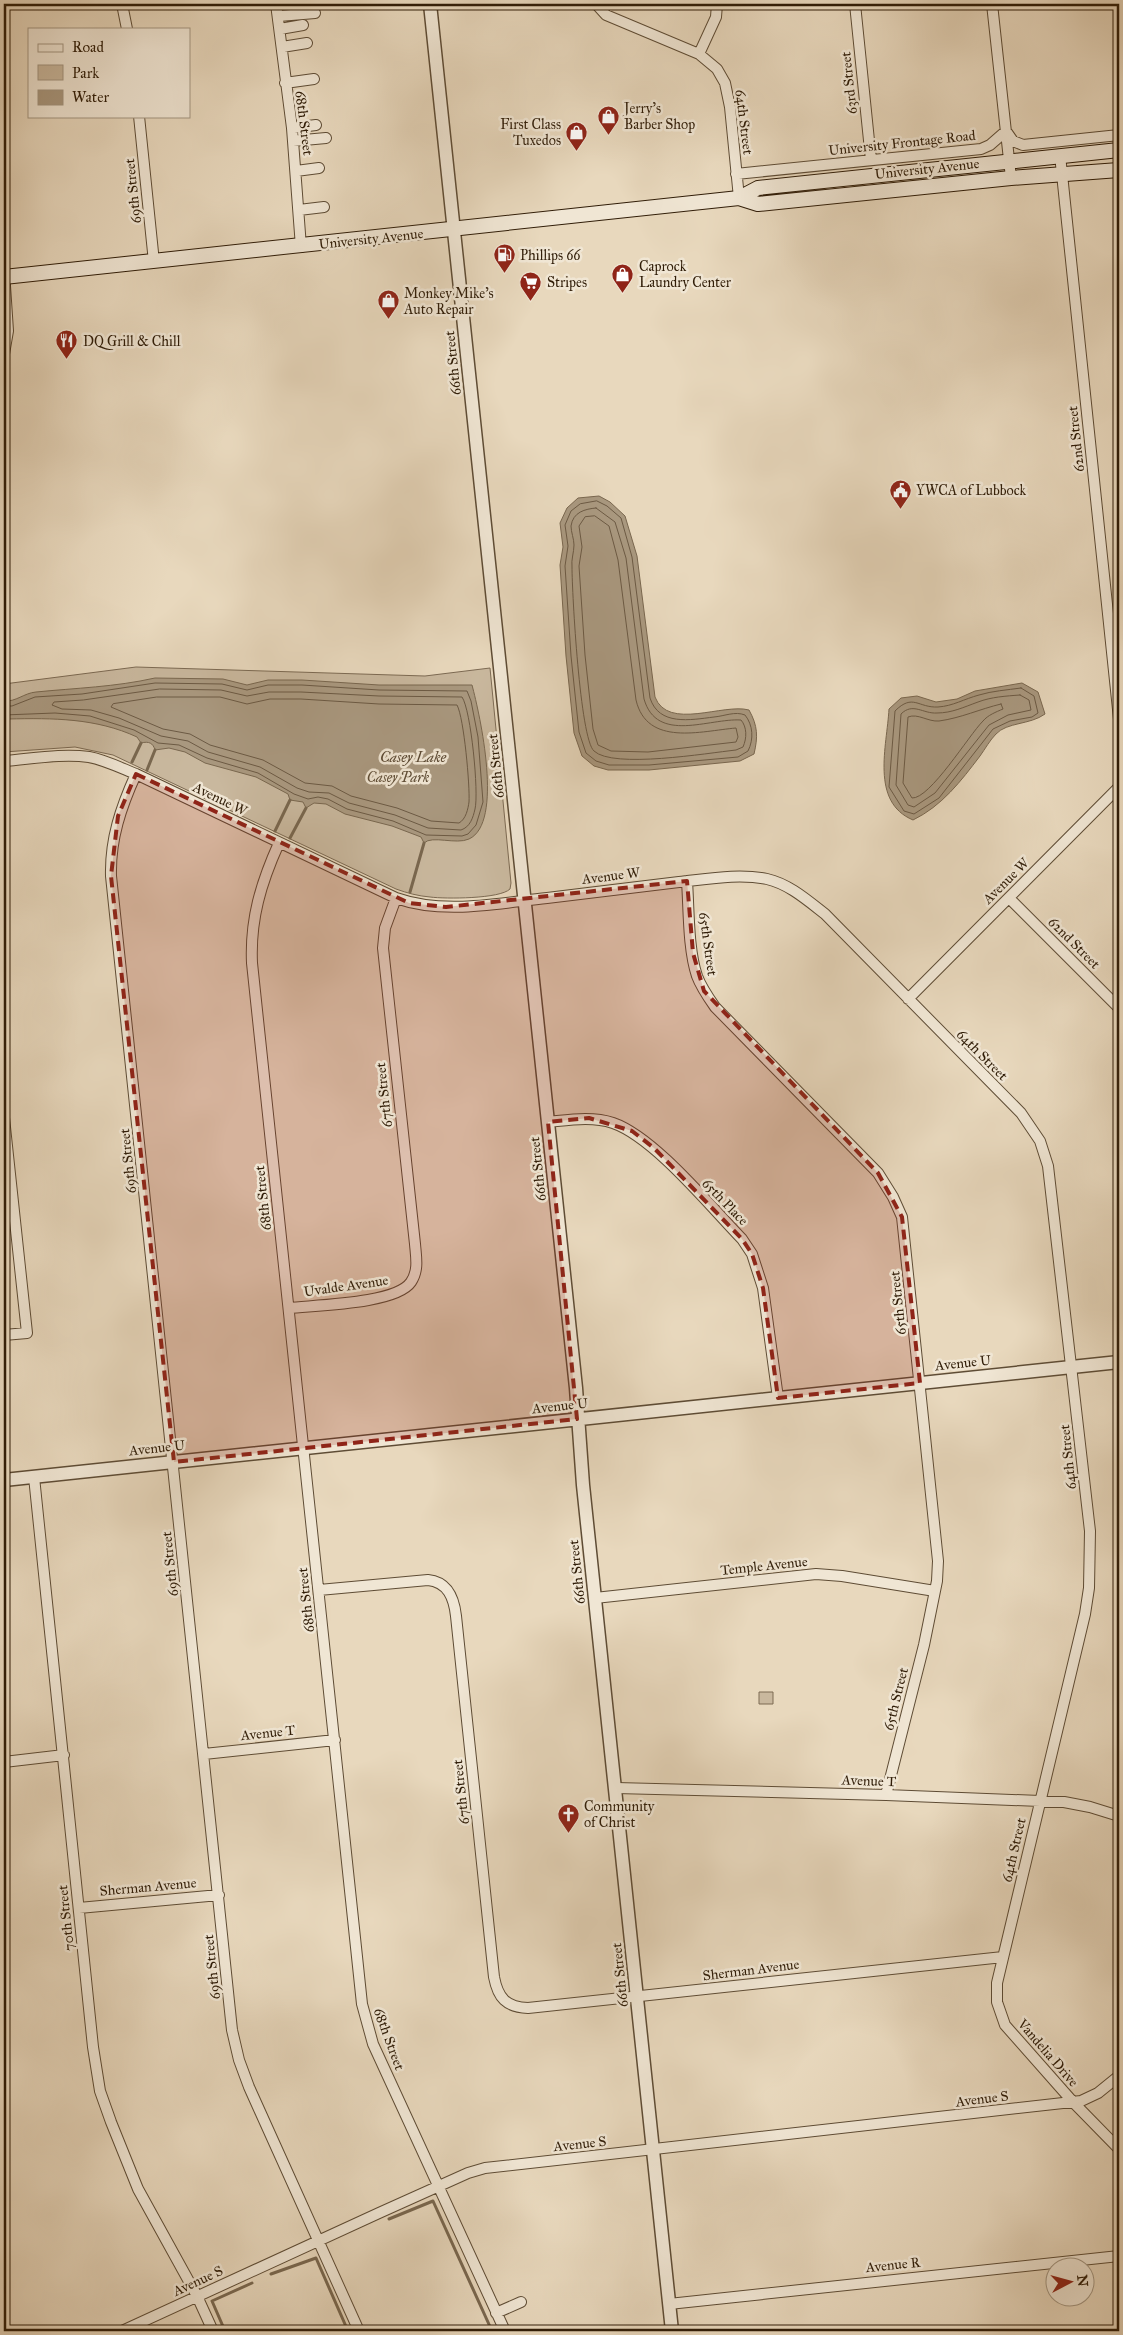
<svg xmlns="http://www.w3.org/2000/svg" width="1123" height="2335" font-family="'IM FELL Great Primer',serif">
	<rect width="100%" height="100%" fill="#e8d8bd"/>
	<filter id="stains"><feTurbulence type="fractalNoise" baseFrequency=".004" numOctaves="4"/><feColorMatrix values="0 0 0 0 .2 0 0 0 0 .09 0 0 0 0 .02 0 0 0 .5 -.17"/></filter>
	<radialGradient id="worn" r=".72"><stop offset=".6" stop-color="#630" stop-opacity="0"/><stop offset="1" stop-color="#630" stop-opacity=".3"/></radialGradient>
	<path fill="#c9b89e" stroke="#7c6a53" d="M136,667l289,9 65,-8 21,215 -1,6c-10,10 -65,10 -80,8 -12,-1 -23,-4 -34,-8l-283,-134 -38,-8 -71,5v-68z
		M759,1692h14v12h-14z"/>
	<path fill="#a9987f" stroke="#79674f" d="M599,496l11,6 15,14 12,40 18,141c13,34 68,6 94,13 9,16 9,27 5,44l-14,7 -91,9h-41l-14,-4 -12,-10 -8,-23 -8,-77 -6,-91 3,-18 -3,-24 7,-15 11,-10z
		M155,678l68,1 24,6 21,-5h34l77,5h93c8,30 32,138 -3,154 -13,6 -37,-4 -45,4l-3,-6 -29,-11 -47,-12 -19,-10 -12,-1 -8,5 -3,-6 -13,-2 -2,-6 -32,-17 -51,-14 -20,-11 -16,-4 -14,2c-2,-7 -6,-9 -14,-7l-4,-6c-41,-19 -84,-19 -129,-18l-4,2v-20c12,1 20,-8 32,-9 40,-4 79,-5 119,-14z
		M1022,683l16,9 7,22c-15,11 -38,8 -49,20 -6,6 -11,15 -16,22 -19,25 -38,50 -67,64 -43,-18 -26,-74 -24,-111l12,-11 16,-2 19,6 21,-3 18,-8z"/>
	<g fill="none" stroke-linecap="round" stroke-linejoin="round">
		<path stroke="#6c5a44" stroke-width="1" d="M597,501l10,5 14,12 11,39 18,141c9,28 40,22 64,19 11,-1 21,-6 31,-2 8,10 9,24 3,36l-10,6 -89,8h-40l-13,-4 -10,-8 -7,-21 -8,-76 -6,-90 3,-20 -3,-21 6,-14 9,-7z
			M596,508l19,14 11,36 18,141c13,45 65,19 97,21 6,7 6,18 2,27l-7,3c-28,3 -123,19 -142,1 -14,-12 -22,-158 -22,-184 -1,-7 2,-15 2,-22 0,-6 -3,-13 -3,-19 2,-14 14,-17 25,-18z
			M595,516l14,10 9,34 18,140c11,47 65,31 100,28l2,9 -2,5 -88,10 -37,-1 -13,-6 -5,-16 -8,-74 -6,-89 3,-19 -3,-21 6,-9z
			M1021,688l13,8 4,17 -6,4 -22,4 -17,8 -54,69 -25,16 -10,-3 -15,-24 6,-76c18,-18 23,-3 43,-4 15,-1 26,-8 41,-12 13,-4 28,-5 42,-7z
			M160,689l61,1 26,6 22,-4h32l78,4 83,1c9,13 17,96 13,112 -2,9 -5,18 -14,21l-33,-2 -33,-13 -46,-12 -20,-10 -20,-1 -12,-4 -37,-21 -52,-15 -20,-11 -27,-5 -42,-18 -28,-8 -29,-1 -10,-4 2,-3 29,-2z
			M1020,695l9,5 2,10 -23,5 -19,10 -54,68 -21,14 -6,-2 -12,-20 5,-71c12,-12 22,0 36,-1 15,0 27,-6 41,-11 13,-5 28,-6 42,-7z
			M157,697h63l27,7 23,-5h31l78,5 78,1c7,13 13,81 12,97 -1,7 -3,17 -10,21l-28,-2 -34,-13 -46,-12 -19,-10 -27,-3 -42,-23 -53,-15 -20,-11 -27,-5 -52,-22 2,-3z
			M1001,704l2,5c-7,3 -15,6 -20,12 -14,14 -53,78 -71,77l-9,-15 5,-66c10,-4 20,5 31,4 22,-3 41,-12 62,-17z
			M4,706h8l23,-9 47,-3 73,-11 67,1 25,6 21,-5h34l77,5 88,1 4,10 7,36 5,65 -7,23 -8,9 -6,2 -36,-1 -33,-14 -46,-12 -19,-10 -10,-2 -10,2 -14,-5 -36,-21 -51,-15 -28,-13 -21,-2 -24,-13 -44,-14 -35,-3 -51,2"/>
		<path stroke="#79674f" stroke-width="3" d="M132,762l9,-19
			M147,770l8,-20
			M275,831l15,-31
			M290,838l16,-30
			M410,892l14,-49
			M389,2219l44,-18 59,130
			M271,2274l45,-16 32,73
			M225,2331l-13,-30 40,-18"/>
		<defs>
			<path id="minor" d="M122,4l5,25
				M276,4l16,124 9,119
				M596,4l10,11 93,39
				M717,4l-1,13 -17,37 18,15 8,14 5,24 9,91
				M855,4l16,156
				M992,4l19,174
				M279,16l36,-3
				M280,29l23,-4
				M282,47l25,-4
				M285,83l29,-4
				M139,116l15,146
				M292,128l24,-3
				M293,141l33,-3
				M1060,155l59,564
				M296,171l23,-3
				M736,174l245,-25 9,-4 16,-14 7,10 10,4 96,-10
				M299,210l25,-3
				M4,354l4,-23 -4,-60
				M4,761c27,-2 58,-8 85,-4 16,3 32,11 47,17l260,124c48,17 103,5 151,0 44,-5 88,-11 132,-16 28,-3 60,-9 88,-3 22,5 40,21 58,35l196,199 19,28 8,25 42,365 -1,57 -4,26 -88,369v19l8,23 68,77 46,47
				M136,774c-15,33 -26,65 -25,102l121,1154 7,30 10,27 110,244
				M279,843c-18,40 -29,76 -27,120l110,1041 11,40 132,287
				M687,881c2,29 1,68 10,95 4,11 11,21 18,31l163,166 15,24 9,20 36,344 -1,20 -13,64 -38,150
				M1009,898l110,110
				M908,999l211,-212
				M4,1118l23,215 -23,2
				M548,1122c21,-2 44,-6 65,1 41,14 97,83 129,116l10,15 11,34 15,110
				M289,1308c27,-3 107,-4 122,-26 8,-12 5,-25 4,-38l-32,-296 2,-20 11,-30
				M34,1477l59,570 7,44 11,31 27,67 59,107 16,35
				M319,1590l109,-10c20,2 26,18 28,36l38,361c4,21 12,30 34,31l475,-51
				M595,1598l221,-24 26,2 93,15
				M204,1754l131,-14
				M4,1762l60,-7
				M616,1788l270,7 178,7 26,5 29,9
				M79,1908l140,-13
				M669,2304l450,-48
				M496,2313l25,-11
				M122,2331l257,-118 89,-40 17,-5 596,-67 17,-8 21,-17"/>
			<path id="tertiary" d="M430,4l146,1384 7,97 89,846
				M4,1480l1115,-118"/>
			<path id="secondary" d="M739,198l19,-10 361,-38
				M4,277l735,-79 19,6 253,-26 108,-8"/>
		</defs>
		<use href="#minor" stroke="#5e4c35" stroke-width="12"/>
		<use href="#tertiary" stroke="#5e4c35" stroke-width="15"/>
		<use href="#secondary" stroke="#301d08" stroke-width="16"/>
		<use href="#minor" stroke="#f0e6d4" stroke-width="10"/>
		<use href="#tertiary" stroke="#f0e6d4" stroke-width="12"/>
		<use href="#secondary" stroke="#f0e6d4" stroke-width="14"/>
	</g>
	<path fill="#8f2418" fill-opacity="0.2" stroke="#8f2418" stroke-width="4" stroke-dasharray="10 6" stroke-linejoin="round" d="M136,774l273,129 37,4 241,-26 6,72 11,38 174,182 24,44 18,166 -142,15 -15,-110 -11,-34 -10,-15 -88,-91 -22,-17 -43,-13 -41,4 29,297 -403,43 -63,-586 7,-60z"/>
	<defs>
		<symbol id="shop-pin" viewBox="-11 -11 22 30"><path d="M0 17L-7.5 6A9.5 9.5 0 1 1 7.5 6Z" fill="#8f2418" stroke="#f0e6d4"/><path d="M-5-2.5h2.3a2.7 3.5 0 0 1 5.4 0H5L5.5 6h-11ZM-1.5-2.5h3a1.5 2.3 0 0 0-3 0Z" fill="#fff"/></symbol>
		<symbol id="fuel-pin" viewBox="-11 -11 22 30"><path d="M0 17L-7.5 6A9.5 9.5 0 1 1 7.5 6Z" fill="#8f2418" stroke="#f0e6d4"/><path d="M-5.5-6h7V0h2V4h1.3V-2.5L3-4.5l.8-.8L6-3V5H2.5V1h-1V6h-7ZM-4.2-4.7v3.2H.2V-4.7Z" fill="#fff"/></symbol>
		<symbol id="supermarket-pin" viewBox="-11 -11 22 30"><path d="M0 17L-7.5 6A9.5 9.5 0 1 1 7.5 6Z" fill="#8f2418" stroke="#f0e6d4"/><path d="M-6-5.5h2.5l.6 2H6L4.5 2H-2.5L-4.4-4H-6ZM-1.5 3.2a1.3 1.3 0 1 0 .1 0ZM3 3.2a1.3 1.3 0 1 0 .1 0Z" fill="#fff"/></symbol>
		<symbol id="restaurant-pin" viewBox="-11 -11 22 30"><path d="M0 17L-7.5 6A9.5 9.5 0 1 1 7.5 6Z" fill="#8f2418" stroke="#f0e6d4"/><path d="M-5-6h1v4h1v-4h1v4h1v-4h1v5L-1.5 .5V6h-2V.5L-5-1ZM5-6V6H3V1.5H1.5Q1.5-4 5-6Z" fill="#fff"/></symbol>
		<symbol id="civic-pin" viewBox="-11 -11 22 30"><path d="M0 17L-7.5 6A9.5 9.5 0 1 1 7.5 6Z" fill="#8f2418" stroke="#f0e6d4"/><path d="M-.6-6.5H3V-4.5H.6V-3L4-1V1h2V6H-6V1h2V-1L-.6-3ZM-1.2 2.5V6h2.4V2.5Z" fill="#fff"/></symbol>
		<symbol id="church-pin" viewBox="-11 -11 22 30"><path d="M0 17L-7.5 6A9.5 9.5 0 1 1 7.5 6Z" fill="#8f2418" stroke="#f0e6d4"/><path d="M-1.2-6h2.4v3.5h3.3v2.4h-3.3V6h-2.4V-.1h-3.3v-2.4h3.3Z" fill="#fff"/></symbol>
	</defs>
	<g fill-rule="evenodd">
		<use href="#shop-pin" x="596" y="104" width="25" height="34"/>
		<use href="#shop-pin" x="564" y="120" width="25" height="34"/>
		<use href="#fuel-pin" x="492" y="242" width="25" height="34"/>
		<use href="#shop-pin" x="610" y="262" width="25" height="34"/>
		<use href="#supermarket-pin" x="518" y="270" width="25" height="34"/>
		<use href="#shop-pin" x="376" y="288" width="25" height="34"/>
		<use href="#restaurant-pin" x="54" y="328" width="25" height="34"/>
		<use href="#civic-pin" x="888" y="478" width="25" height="34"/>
		<use href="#church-pin" x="556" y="1802" width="25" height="34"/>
	</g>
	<g text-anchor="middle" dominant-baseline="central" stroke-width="5" stroke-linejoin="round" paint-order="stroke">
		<g font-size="14" fill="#301d08" stroke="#f0e6d4">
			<text transform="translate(849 83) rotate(-96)">63rd Street</text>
			<text transform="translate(744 122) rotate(83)">64th Street</text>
			<text transform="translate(304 123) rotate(83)">68th Street</text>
			<text transform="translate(902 143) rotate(-6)">University Frontage Road</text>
			<text transform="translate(927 169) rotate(-6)">University Avenue</text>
			<text transform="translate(133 191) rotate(-96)">69th Street</text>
			<text transform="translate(371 239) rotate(-6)">University Avenue</text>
			<text transform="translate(453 363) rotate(-96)">66th Street</text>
			<text transform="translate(1076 439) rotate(-96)">62nd Street</text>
			<text transform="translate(496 766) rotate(-96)">66th Street</text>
			<text transform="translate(220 799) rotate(26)">Avenue W</text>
			<text transform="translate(611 876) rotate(-7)">Avenue W</text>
			<text transform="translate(1006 881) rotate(-45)">Avenue W</text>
			<text transform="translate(1074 943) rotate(45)">62nd Street</text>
			<text transform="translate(708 944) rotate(82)">65th Street</text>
			<text transform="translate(982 1055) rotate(45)">64th Street</text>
			<text transform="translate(384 1095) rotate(-96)">67th Street</text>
			<text transform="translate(128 1161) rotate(-96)">69th Street</text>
			<text transform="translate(538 1169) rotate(-96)">66th Street</text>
			<text transform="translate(263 1198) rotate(-96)">68th Street</text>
			<text transform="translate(725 1202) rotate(46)">65th Place</text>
			<text transform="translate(346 1286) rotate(-8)">Uvalde Avenue</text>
			<text transform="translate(898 1303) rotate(-96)">65th Street</text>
			<text transform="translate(963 1363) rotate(-6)">Avenue U</text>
			<text transform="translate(560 1406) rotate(-6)">Avenue U</text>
			<text transform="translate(157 1448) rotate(-6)">Avenue U</text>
			<text transform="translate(1068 1457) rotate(-96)">64th Street</text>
			<text transform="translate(170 1564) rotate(-96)">69th Street</text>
			<text transform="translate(764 1566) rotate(-6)">Temple Avenue</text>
			<text transform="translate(577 1572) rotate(-96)">66th Street</text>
			<text transform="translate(306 1600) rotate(-96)">68th Street</text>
			<text transform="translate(896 1699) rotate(-76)">65th Street</text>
			<text transform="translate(268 1733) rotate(-6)">Avenue T</text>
			<text transform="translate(869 1781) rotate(2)">Avenue T</text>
			<text transform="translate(461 1792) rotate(-96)">67th Street</text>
			<text transform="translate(1014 1850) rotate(-77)">64th Street</text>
			<text transform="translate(148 1887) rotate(-5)">Sherman Avenue</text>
			<text transform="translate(66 1918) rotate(-96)">70th Street</text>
			<text transform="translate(212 1967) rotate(-96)">69th Street</text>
			<text transform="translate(751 1970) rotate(-7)">Sherman Avenue</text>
			<text transform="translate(620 1975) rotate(-96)">66th Street</text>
			<text transform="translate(389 2039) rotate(70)">68th Street</text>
			<text transform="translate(1048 2053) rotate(49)">Vandelia Drive</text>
			<text transform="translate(982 2099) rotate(-7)">Avenue S</text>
			<text transform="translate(580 2144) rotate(-6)">Avenue S</text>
			<text transform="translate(893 2265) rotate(-6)">Avenue R</text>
			<text transform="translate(198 2281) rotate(-25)">Avenue S</text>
		</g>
		<g font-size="14" fill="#301d08" stroke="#f0e6d4" text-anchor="start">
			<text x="624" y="108">Jerry's<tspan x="624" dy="16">Barber Shop</tspan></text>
			<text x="561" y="124" text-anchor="end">First Class<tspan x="561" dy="16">Tuxedos</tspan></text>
			<text x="520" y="255">Phillips 66</text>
			<text x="639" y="266">Caprock<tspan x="639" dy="16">Laundry Center</tspan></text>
			<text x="547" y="282">Stripes</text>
			<text x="404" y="293">Monkey Mike's<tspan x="404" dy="16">Auto Repair</tspan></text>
			<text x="83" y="341">DQ Grill &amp; Chill</text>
			<text x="916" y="490">YWCA of Lubbock</text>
			<text x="584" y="1806">Community<tspan x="584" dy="16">of Christ</tspan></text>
		</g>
		<g font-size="14" font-style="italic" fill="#5e4c35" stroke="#f0e6d4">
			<text x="398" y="777">Casey Park</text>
		</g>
		<g font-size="15" font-style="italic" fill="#5a4832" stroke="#f0e6d4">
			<text x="413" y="757">Casey Lake</text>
		</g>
	</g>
	<rect width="1123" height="2335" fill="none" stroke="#e8d8bd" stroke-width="20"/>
	<rect x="5" y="5" width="1113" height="2325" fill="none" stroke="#301d08" stroke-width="2.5"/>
	<rect x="10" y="10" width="1103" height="2315" fill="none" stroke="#301d08"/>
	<rect x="28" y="28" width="162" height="90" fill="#f0e6d4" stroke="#a39682"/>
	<rect x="38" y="44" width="25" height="8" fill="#f0e6d4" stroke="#a39682"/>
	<text x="72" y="52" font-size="15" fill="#301d08">Road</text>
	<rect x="38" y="65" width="25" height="15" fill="#c9b89e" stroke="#a39682"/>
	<text x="72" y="78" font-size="15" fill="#301d08">Park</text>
	<rect x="38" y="90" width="25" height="15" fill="#a9987f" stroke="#a39682"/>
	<text x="72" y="102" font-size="15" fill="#301d08">Water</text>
	<g transform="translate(1070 2282) rotate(84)"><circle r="24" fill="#f0e6d4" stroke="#a39682"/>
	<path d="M0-4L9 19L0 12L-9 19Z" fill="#8f2418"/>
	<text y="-8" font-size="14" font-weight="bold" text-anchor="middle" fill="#301d08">N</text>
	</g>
	<rect width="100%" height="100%" filter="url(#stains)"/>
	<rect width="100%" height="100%" fill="url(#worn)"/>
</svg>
